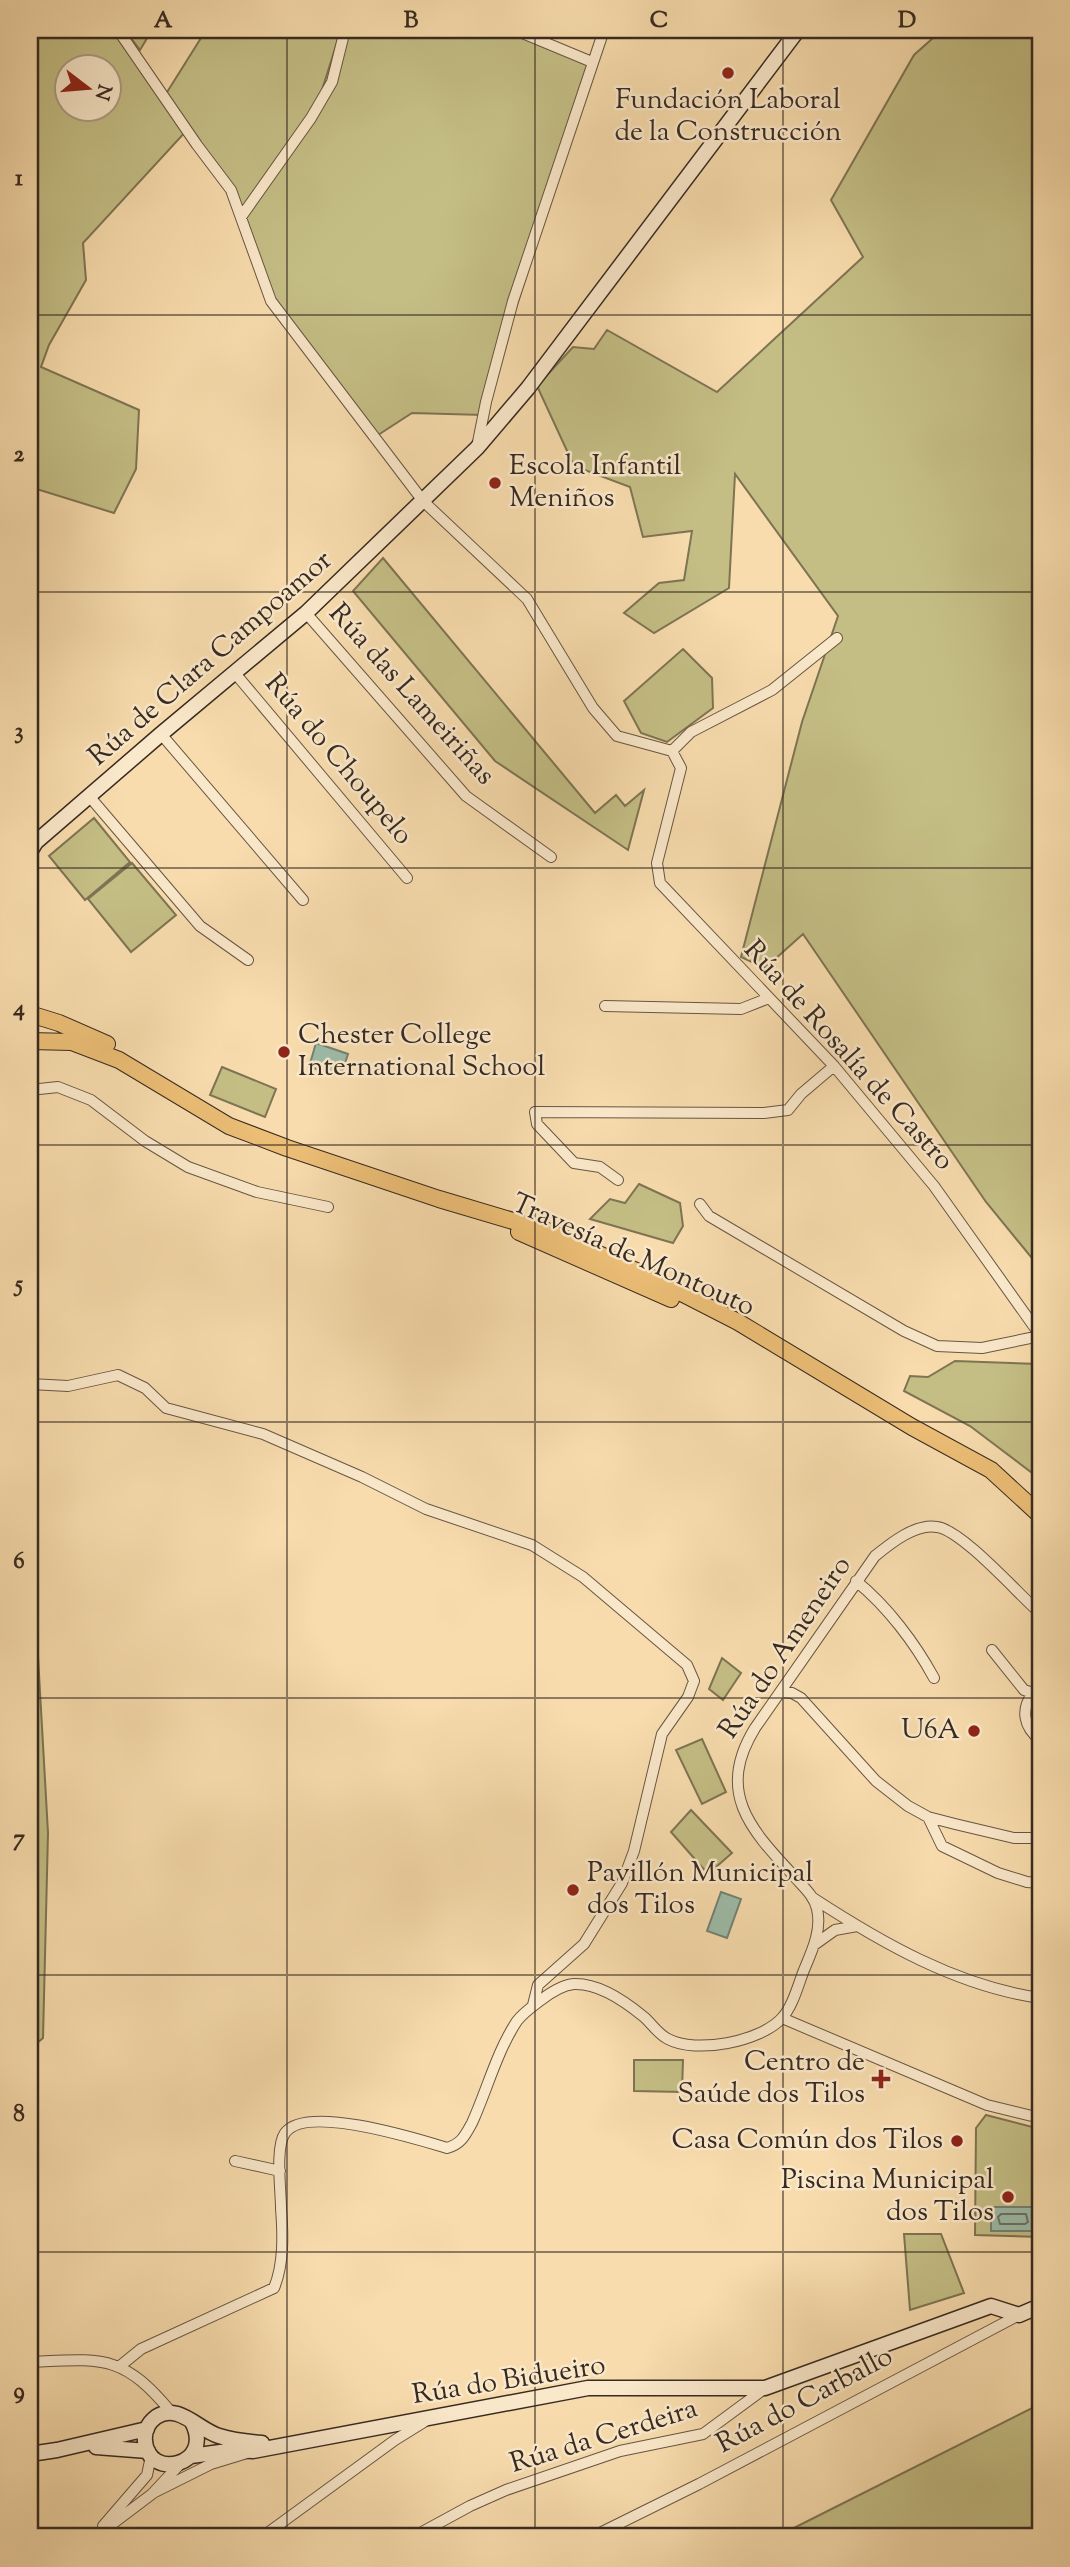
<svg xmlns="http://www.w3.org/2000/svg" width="1070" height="2567" font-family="'Sorts Mill Goudy',serif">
	<rect width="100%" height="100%" fill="#f8dcad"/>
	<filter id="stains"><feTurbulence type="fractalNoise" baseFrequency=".00286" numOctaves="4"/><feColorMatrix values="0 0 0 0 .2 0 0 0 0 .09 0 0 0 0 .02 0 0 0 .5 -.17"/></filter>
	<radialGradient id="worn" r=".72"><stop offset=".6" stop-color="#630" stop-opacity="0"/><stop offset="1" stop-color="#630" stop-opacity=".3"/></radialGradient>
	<path fill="#c4be85" stroke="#7e7453" stroke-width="2" fill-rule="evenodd" d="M30,30h88l46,67 42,-67h135l-20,63 15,-25 9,-38h170l77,32 -109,353 -71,-2 -37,24 -104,-136 -46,-118 -38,-53 -104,113 3,37 -37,65 -8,22 98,43 -3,59 -22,44 -84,-26zM66,66h42v42h-42z
		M125,30h27l-12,20z
		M942,30h79l19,16v1222l-54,-66 -183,-268 -38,34 -24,-11 61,-235 36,-106 -103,-142 -6,114 -75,45 -30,-20 35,-30 25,-3 8,-49 -49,6 -13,-50 -56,-21 -37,-80 36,-39 21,2 13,-19 110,62 146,-135 -32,-57 83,-145z
		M383,558l212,255 21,-18 9,11 19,-16 -16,60 -133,-89 -142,-170z
		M683,649l29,29 1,30 -46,34 -26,-9 -17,-32z
		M94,818l36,44 -45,38 -36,-44z
		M132,863l44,52 -45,37 -43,-53z
		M222,1067l54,22 -11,28 -55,-22z
		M639,1184l41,19 3,23 -10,17 -83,-24 20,-20 15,4z
		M955,1361l85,3v115l-70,-53 -66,-35 6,-15 18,1z
		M30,1564l3,4 15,265 -5,205 -13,11z
		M722,1658l19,15 -18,27 -14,-11z
		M702,1739l24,53 -24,12 -26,-54z
		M691,1810l41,43 -24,21 -37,-42z
		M634,2060h49l-1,32 -48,-1z
		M986,2115l54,14v108l-65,-2 1,-107z
		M904,2234h37l23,59 -54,17z
		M1040,2404v133h-264z"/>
	<path fill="#9dbca9" stroke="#748273" stroke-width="2" d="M316,1043l32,11 -7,22 -32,-9z
		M721,1892l20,7 -14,39 -20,-7z
		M991,2207h45v24h-45z"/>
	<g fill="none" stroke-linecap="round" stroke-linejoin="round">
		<path stroke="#6a7365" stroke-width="2" d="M1001,2214h25l2,8 -3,2h-25l-2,-7z"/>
		<defs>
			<path id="street" d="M118,30l79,115 34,45 40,111 152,200 104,98 66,109 24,28 55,15 9,17 -24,95 3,20 174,183 100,120 106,149
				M515,30l77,32
				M241,217l70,-99 21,-36 13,-52
				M477,447l9,-45 27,-101 91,-271
				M306,613l160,183 85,61
				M234,672l173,206
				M161,734l142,166
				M672,751l19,-19 81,-42 65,-52
				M89,796l111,130 48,34
				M605,1006l136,3 28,-11
				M30,1090l28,-3 33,13 54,41 43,26 69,25 71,15
				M618,1180l-18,-13 -26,-4 -37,-39 -2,-12 229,1 24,-3 13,-16 33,-28
				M700,1204l9,12 195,115 33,15 45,2 58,-12
				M30,1384l38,2 50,-11 27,13 21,20 97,26 99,43 64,32 106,36 51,32 104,88 7,16 -6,16 -26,37 -28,117 -12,32 -38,61 -46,41 -5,20
				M856,1581c31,25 59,62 78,97
				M992,1650l32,40 9,3 7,-4
				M780,1692l12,1 9,5 75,83 32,25 20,11 27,7 59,14h26
				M1033,1693c-13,17 -9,34 7,47
				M928,1817l14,29 56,27 29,9 13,1
				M813,1898c69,45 144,88 227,100
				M814,1945l21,-15 22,-4
				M782,2018l205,87 49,12
				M235,2161l45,10
				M30,2362c72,-3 92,-9 141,50
				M120,2366l21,-17 133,-61c10,-24 9,-54 7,-80 0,-17 -6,-61 4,-75 21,-29 132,6 162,15 14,-4 18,-12 25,-25 15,-33 25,-72 45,-102 6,-8 16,-15 24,-21 9,-7 21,-15 33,-16 25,-1 52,18 70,33 8,7 14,17 24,22 28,15 92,3 114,-21 11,-12 16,-33 22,-48 8,-19 18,-40 13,-61 -3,-14 -15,-23 -24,-34 -44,-47 -77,-84 -38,-147l120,-172c16,-13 41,-33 62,-29 25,3 82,68 103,86
				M155,2492l56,-28 36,-11
				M103,2526l44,-51 4,-19
				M95,2537l57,-43 29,-31
				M262,2537l133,-97 29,-18
				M413,2537l57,-31 36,-16 114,-39 83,-17 61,-45
				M592,2537l107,-53 320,-169"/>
			<path id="secondary" d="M30,852l6,-10 125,-108 145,-121 171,-165 51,-60 270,-358
				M192,2422c23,44 -44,59 -47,19 -1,-9 3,-18 11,-24 21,-15 43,13 63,19 13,4 29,6 43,7
				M96,2447l52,4
				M30,2454l27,-4 90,-21
				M191,2456l44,-6 18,1 335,-63h177l226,-82 28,9 21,-9"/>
			<path id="primary" d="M30,1014l29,9 48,21
				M30,1041l42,1 47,18 110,66 58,22 152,51 111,33 106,48 82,42 174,105 79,43 49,45
				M519,1232l152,67"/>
		</defs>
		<use href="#street" stroke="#675644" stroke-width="12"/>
		<use href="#secondary" stroke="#372a21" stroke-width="17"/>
		<use href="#primary" stroke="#372a21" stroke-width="18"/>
		<use href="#street" stroke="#fae8ca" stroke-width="10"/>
		<use href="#secondary" stroke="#fae8ca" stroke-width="14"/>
		<use href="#primary" stroke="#ecbe76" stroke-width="16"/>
	</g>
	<path fill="none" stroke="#372a21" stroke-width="2" stroke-opacity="0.55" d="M287,30v2507M535,30v2507M783,30v2507M30,315h1010M30,592h1010M30,868h1010M30,1145h1010M30,1422h1010M30,1698h1010M30,1975h1010M30,2252h1010"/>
	<g fill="#8f2418" stroke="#fae8ca" stroke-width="2.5">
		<circle cx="728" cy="73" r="7"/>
		<circle cx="495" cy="483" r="7"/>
		<circle cx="284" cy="1052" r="7"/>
		<circle cx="974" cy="1731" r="7"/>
		<circle cx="573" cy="1890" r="7"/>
		<path d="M877.5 2068.5h7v7h7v7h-7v7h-7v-7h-7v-7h7z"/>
		<circle cx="957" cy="2141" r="7"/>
		<circle cx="1008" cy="2197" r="7"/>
	</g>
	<g text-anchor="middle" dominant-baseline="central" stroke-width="5" stroke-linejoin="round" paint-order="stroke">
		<g font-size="28" fill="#372a21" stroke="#fae8ca" text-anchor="end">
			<text x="728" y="101" text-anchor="middle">Fundación Laboral<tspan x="728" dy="32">de la Construcción</tspan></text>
			<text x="509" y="467" text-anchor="start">Escola Infantil<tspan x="509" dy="32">Meniños</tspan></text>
			<text x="298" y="1036" text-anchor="start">Chester College<tspan x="298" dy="32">International School</tspan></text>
			<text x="960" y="1731">U6A</text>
			<text x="587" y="1874" text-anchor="start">Pavillón Municipal<tspan x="587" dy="32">dos Tilos</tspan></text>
			<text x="865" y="2063">Centro de<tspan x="865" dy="32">Saúde dos Tilos</tspan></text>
			<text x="943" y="2141">Casa Común dos Tilos</text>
			<text x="994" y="2181">Piscina Municipal<tspan x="994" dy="32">dos Tilos</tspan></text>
		</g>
		<g font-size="28" fill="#372a21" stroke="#fae8ca">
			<text transform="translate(211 659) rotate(-41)">Rúa de Clara Campoamor</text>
			<text transform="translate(411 695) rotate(48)">Rúa das Lameiriñas</text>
			<text transform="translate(338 760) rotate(50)">Rúa do Choupelo</text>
			<text transform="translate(848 1056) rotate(48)">Rúa de Rosalía de Castro</text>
			<text transform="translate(633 1256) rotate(24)">Travesía de Montouto</text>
			<text transform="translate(786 1648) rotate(-56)">Rúa do Ameneiro</text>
			<text transform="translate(509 2381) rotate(-9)">Rúa do Bidueiro</text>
			<text transform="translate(805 2401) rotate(-28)">Rúa do Carballo</text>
			<text transform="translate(604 2437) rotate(-17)">Rúa da Cerdeira</text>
		</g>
	</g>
	<rect width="1070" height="2567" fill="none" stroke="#f8dcad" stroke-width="77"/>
	<g transform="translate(88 88) rotate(106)"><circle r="33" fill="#fae8ca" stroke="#ac9c86" stroke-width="2"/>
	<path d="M0-5L12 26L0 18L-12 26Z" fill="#8f2418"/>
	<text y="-10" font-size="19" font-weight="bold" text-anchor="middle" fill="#372a21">N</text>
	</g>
	<rect x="38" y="38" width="994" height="2490" fill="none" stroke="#372a21" stroke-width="2.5"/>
	<g font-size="23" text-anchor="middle" font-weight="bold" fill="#372a21">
		<text x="163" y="27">A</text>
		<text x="411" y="27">B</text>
		<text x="659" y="27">C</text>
		<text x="907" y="27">D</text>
		<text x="19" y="185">1</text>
		<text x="19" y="461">2</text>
		<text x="19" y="738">3</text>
		<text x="19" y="1015">4</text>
		<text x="19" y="1291">5</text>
		<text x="19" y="1568">6</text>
		<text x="19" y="1845">7</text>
		<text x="19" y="2121">8</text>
		<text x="19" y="2398">9</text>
	</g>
	<rect width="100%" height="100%" filter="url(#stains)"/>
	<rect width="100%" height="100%" fill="url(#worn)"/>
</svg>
